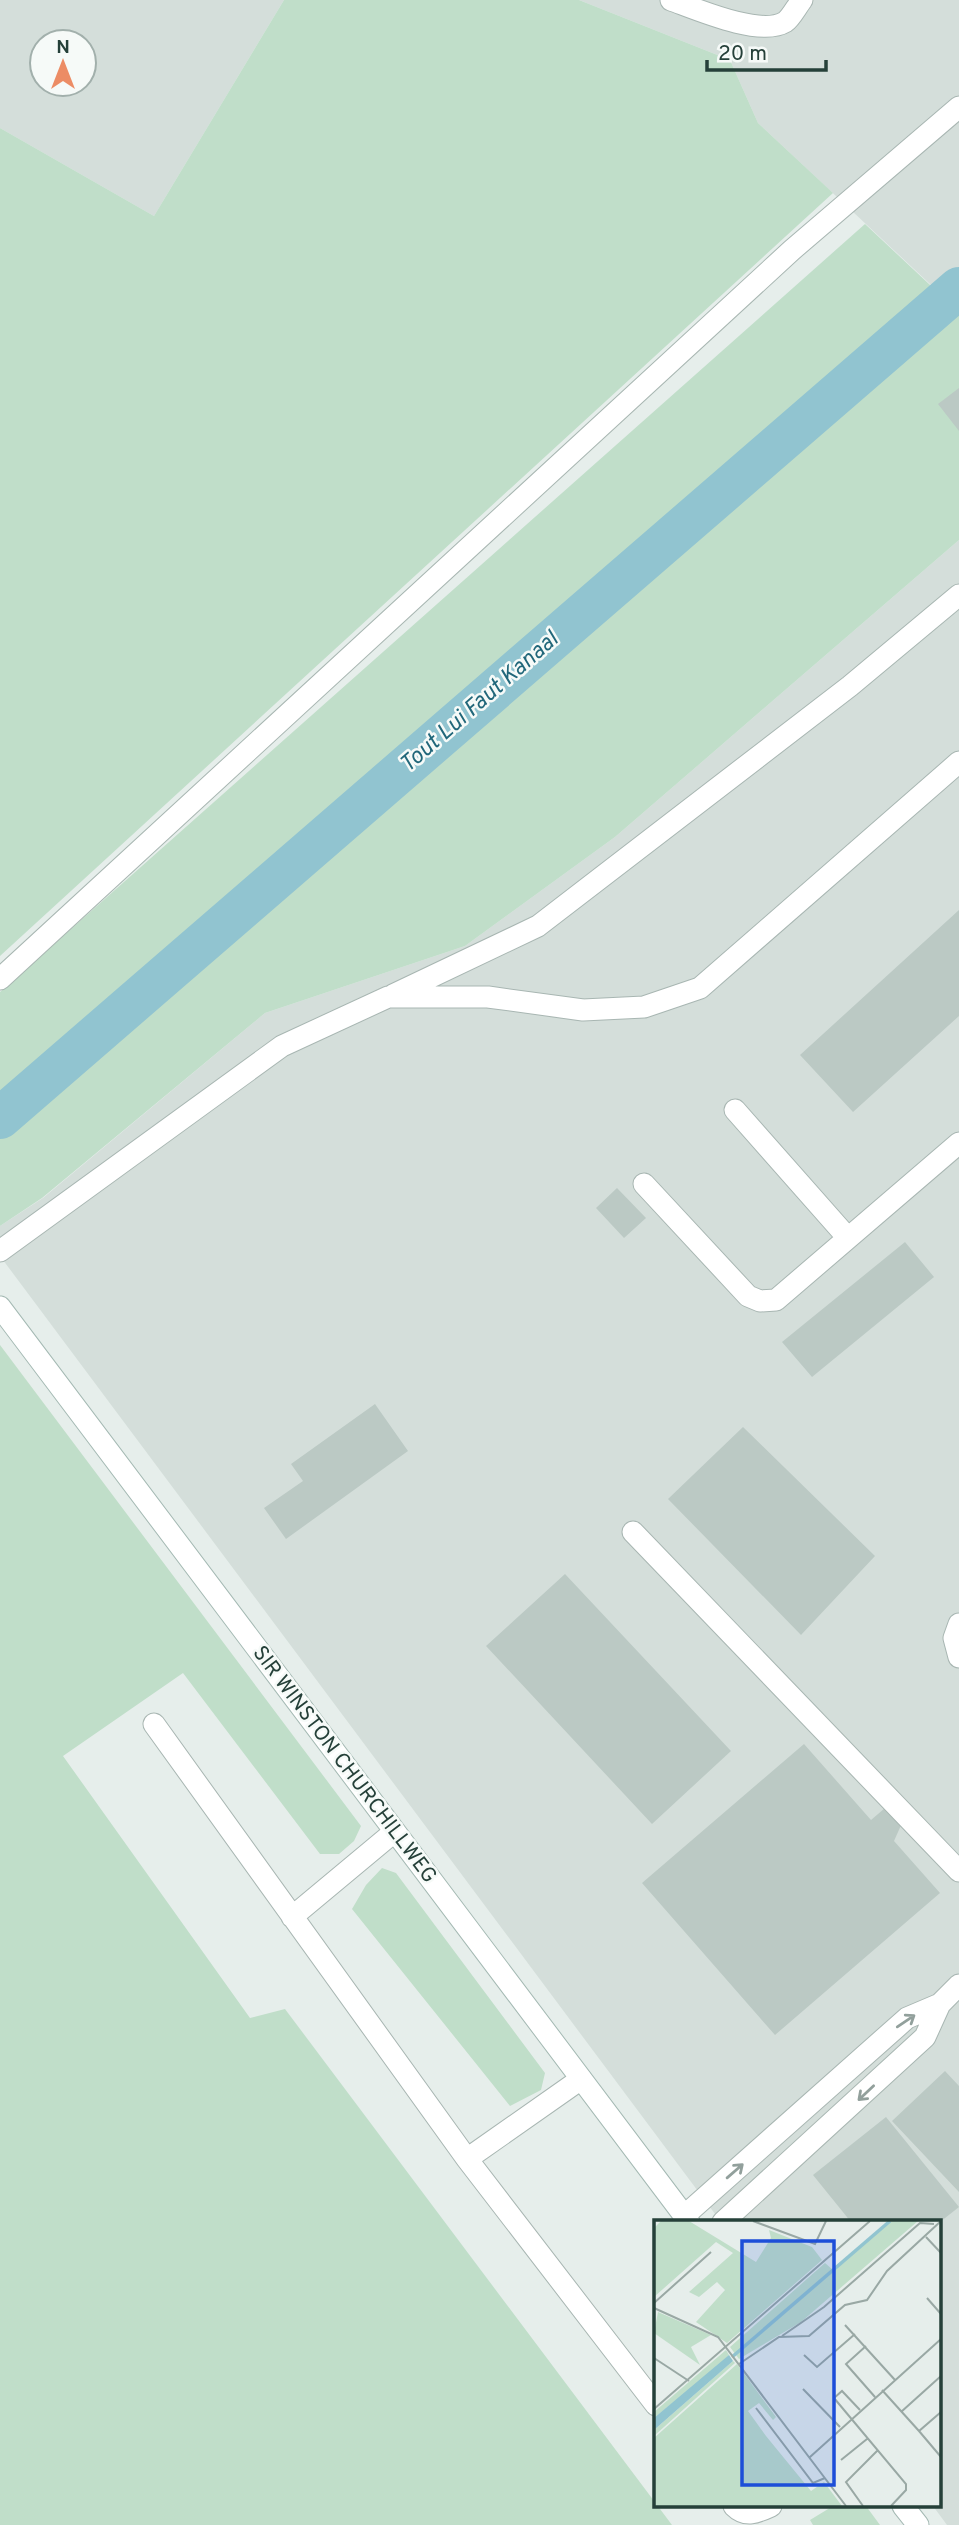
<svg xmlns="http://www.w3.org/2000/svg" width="959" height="2525" font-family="Overpass,sans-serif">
	<rect width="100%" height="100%" fill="#e6eeeb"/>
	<path fill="#d4deda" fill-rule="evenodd" d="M0,0h284l-130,216 -154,-88zM42,42h42v42h-42z
		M579,0h380v288l-13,11 -188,-176 -28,-63z
		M959,540v1985h-12l-14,-19h7v-284h-219l-721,-966v-30l43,-28 222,-185 200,-67 150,-109z"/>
	<path fill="#c0dec9" d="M284,0h295l151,60 28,63 75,70 -833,763v-828l154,88z
		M865,224l80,75 14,-11v252l-344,297 -150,109 -200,67 -223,185 -42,28v-234z
		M0,1345l361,481 -7,15 -15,13h-19l-137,-181 -120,83 187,262 35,-9 387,516h-672z
		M382,1868l14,5 149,200 -4,17 -31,16 -158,-197 14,-24z
		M833,2506h33l14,19h-67l-3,-5z"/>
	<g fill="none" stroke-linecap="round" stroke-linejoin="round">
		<path stroke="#91c4d0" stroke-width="42" d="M0,1118l959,-830"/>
	</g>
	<path fill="#bbc9c4" d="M959,388v43l-21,-27z
		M959,910v106l-106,96 -53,-57z
		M617,1188l29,30 -22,20 -28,-30z
		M905,1242l29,35 -122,100 -30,-35z
		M375,1404l33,47 -122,88 -22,-31 39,-27 -12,-17z
		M743,1427l132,129 -74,79 -133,-136z
		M565,1574l166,177 -79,73 -166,-178z
		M804,1744l67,76 21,-18 10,21 -8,18 46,52 -165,142 -133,-152z
		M945,2071l14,15v106l-67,-71z
		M886,2117l73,90 -19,15h-89l-38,-47z"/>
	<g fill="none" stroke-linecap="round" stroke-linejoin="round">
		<defs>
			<path id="lane" d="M671,0c25,9 89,37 114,22 6,-4 12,-16 17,-22
				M0,979l792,-729 167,-143
				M393,995l145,-69 312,-240 109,-91
				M735,1110l113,128
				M644,1184l104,112 12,5 16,-1 183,-157
				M0,1251l282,-205 106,-49h100l95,13 61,-3 56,-19 259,-226
				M633,1532l326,339
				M959,1624l-5,14 5,19
				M154,1724l313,435 189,246
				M292,1917l102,-85
				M467,2159l114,-80
				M684,2216l223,-198 33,-14 19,-19
				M723,2222l202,-185 15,-33
				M734,2506c12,12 24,6 37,0"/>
			<path id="secondary" d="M0,1307l689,915
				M903,2506l15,19"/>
		</defs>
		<use href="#lane" stroke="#a8b6b2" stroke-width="23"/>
		<use href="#secondary" stroke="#a4b9b3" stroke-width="23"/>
		<use href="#lane" stroke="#fff" stroke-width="21"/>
		<use href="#secondary" stroke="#fff" stroke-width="21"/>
	</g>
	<defs><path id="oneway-shaft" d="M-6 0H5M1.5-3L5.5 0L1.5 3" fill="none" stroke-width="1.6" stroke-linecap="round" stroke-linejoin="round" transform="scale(1.75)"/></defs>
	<g stroke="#92a09c">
		<use href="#oneway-shaft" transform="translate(906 2021) rotate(-34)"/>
		<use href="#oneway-shaft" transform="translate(866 2093) rotate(137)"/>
		<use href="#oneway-shaft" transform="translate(735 2171) rotate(-41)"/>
	</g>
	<g text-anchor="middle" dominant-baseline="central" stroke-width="5" stroke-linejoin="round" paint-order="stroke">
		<g font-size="21" fill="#254039" stroke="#f6faf8">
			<text transform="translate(344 1765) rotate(53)">SIR WINSTON CHURCHILLWEG</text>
		</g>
		<g font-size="23" font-style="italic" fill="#21677a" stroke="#f6faf8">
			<text transform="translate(480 703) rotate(-41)">Tout Lui Faut Kanaal</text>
		</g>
	</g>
	<g transform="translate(654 2220)">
		<rect width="287" height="287" fill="#e6eeeb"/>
		<path d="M7,1h28l67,41 15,-24 -2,-8 43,17 10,13 -95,83 -31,-21 29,-32 -8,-8 -18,15 -10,-5 44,-39 -17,-11 -62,55v-69zM236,1h28l-117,101 -62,37 -9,-12 95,-84 8,7zM4,92l53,23 -20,12 9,18 -46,-32zM72,130l3,5 -9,10 -66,53v-6zM79,141l2,2 -81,73v-6zM83,144l39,53 -3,3 -14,-17 -11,8 18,25 45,55 13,-9 18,24h-188v-68z" fill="#c0dec9"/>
		<path d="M75,135l4,6 -79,69v-12z" fill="#91c4d0"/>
		<path fill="none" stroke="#91c4d0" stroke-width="3.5" d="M78,137l158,-136"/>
		<path fill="none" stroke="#99a8a4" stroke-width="2" d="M99,1l62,23 11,-23M272,17l15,16M273,78l14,16M0,83l57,-51M0,88l64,29 128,169M191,105l50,55M128,116l42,-29 96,-84 14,1M212,126l-20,18 29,33M150,135l13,12 38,-33M0,138l35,23M85,144l40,-27 30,-1 36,-31 22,-5 20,-29 54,-50M149,169l37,38M228,170l37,41 22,-19M102,188l57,75 12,-5M0,189l216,-188M206,190l-18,-19 -8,7 72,86v6l-15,16M247,192l40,-36M265,211l22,26M156,237l131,-118M187,240l26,-21M209,286l-17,-24 31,-31"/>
		<path fill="#1d4ed8" fill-opacity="0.15" stroke="#1d4ed8" stroke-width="3.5" d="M88,21h92v244h-92z"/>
		<rect width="287" height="287" fill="none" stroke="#254039" stroke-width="3.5"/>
	</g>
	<g transform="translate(63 63)"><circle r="33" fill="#f6faf8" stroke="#a2b0ac" stroke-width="2"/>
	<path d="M0-5L12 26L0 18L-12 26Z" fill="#ec8c65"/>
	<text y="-10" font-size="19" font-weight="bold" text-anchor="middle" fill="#254039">N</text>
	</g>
	<path d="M707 60v10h119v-10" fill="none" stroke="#254039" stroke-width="3.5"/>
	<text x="718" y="60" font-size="21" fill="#254039" stroke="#f6faf8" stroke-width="5" paint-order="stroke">20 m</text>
</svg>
